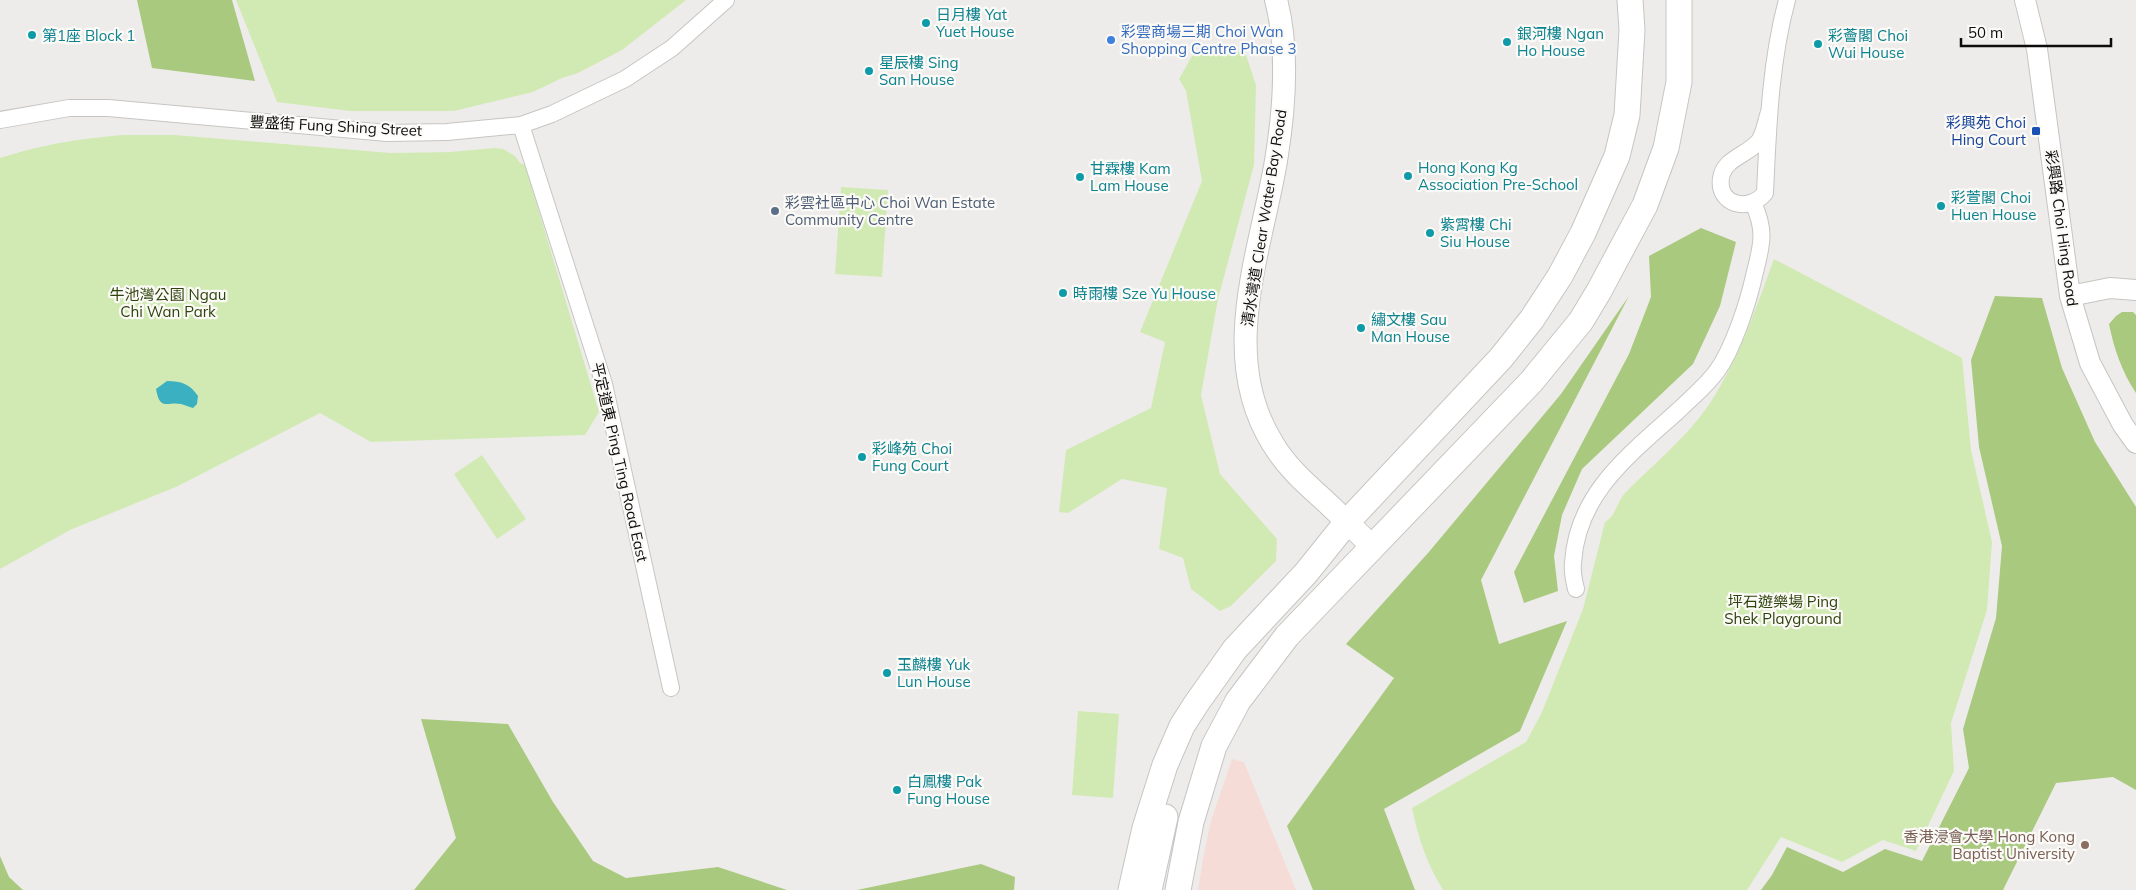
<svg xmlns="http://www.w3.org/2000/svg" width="2136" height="890" font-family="Mulish,'Noto Sans TC',sans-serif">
	<rect width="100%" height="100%" fill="#eeecea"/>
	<path fill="#f6dcd6" d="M1232,759l12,3 52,128h-98l6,-37 7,-32z"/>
	<path fill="#d1eab3" d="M236,0h450l-64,50 -44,23 -16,5 -29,14 -79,19h-104l-73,-9z
		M1228,47l18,8 10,30 -2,80 -36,134 -17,96 19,79 57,65 -1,22 -45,45 -11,5 -29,-22 -8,-31 -24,-9 8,-61 -45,-9 -54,34 -9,-1 7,-62 85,-42 14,-66 -25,-10 62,-151 -16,-90 -7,-12 13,-23 18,-6z
		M123,135h52l216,18 59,-1 45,-4 8,1 12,7 5,7 5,2 74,247 -14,23 -214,7 -51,-29 -142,73 -108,44 -70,39v-411c44,-14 78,-19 123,-23z
		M841,187l47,3 -6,87 -47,-3z
		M1774,259l188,99 9,92 21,92 -5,68 -36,113 3,48 -38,80 -33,-11 -41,22 -61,-25 -34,53h-304c-16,-26 -25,-52 -31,-82l114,-66 16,-30 41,-103 22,-87c11,-6 12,-21 21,-30 29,-29 62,-56 84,-89 29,-44 46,-95 64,-144z
		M482,455l44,64 -29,20 -43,-65z
		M1078,711l41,3 -6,84 -41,-3z"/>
	<path fill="#a9c97f" d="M137,0h95l23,81 -103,-13z
		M1701,228l35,14 -16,64 -27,58 -111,105 -20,46 -8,41 4,35 -34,12 -10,-31 115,-218 22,-57 -2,-41z
		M1629,296l-148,284 18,64 68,-23 -47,110 -136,78 31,81h-102l-26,-64 107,-148 -48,-34 82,-91 133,-159z
		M1995,296l47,2 20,70 33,74 41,65v283l-23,-13 -57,6 -53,107h-242l11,-15 15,-28 56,25 42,-23 37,12 47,-93 -6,-39 33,-111 6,-72 -23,-99 -8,-87z
		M2122,312h11l3,3v78c-14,-21 -22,-44 -27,-69l7,-8z
		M421,719l87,5 45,78 40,59 33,17 92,-11 69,23h-373l42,-52z
		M0,856l9,21 14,13h-23z
		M981,864l34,13 -1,13h-157z"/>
	<path fill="#3ab0c0" d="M167,381c14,0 23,3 31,15l-1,8 -4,4c-5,-1 -7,-3 -12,-4 -13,-3 -21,8 -25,-15z"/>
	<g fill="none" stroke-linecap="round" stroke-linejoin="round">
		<defs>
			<path id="minor" d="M1769,112c-3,9 -5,22 -10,29 -11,14 -35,17 -38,37 -4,27 28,35 44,15 3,-65 5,-130 22,-193
				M0,120l69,-12h39l279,25 60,-1 74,-7 31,-11 73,-35 47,-31 54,-48
				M521,125l83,259 67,304
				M1576,589c-2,-8 -4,-18 -3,-26 4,-71 59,-110 107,-154 12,-12 27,-24 37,-38 16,-22 31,-68 37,-95 7,-29 13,-44 -1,-73"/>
			<path id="tertiary" d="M2025,0l12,49 33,247 20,67 33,62 13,18
				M2070,296l40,-8 26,2"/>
			<path id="secondary" d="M1276,0c13,49 8,112 0,161 -16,93 -58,196 -3,283 13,22 32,39 51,56 16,15 32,31 49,47"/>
			<path id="primary" d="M1131,890l14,-62 20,-63 17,-39 14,-22 39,-55 71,-76 41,-51 154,-164 31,-39 28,-43 23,-43 34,-77 10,-41 5,-85 -2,-30
				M1149,890l16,-73
				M1178,890l13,-68 23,-76 24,-45 49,-65 244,-254 50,-61 18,-30 46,-86 21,-57 13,-66v-82"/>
		</defs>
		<use href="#minor" stroke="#c7c5c2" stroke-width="18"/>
		<use href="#tertiary" stroke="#c7c5c2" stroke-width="22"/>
		<use href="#secondary" stroke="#c7c5c2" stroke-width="24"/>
		<use href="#primary" stroke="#c7c5c2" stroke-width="27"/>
		<use href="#minor" stroke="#fff" stroke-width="16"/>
		<use href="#tertiary" stroke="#fff" stroke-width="20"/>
		<use href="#secondary" stroke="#fff" stroke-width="22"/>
		<use href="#primary" stroke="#fff" stroke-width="25"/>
	</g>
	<g fill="#0f9aa8" stroke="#fbfaf7" stroke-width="2">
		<circle cx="926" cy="23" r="5"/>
		<circle cx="32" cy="35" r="5"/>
		<circle cx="1507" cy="42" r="5"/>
		<circle cx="1818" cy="44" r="5"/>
		<circle cx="869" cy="71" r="5"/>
		<circle cx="1408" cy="176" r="5"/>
		<circle cx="1080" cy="177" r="5"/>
		<circle cx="1941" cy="206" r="5"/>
		<circle cx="1430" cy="233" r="5"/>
		<circle cx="1063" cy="293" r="5"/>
		<circle cx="1361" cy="328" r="5"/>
		<circle cx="862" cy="457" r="5"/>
		<circle cx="887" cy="673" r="5"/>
		<circle cx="897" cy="790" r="5"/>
	</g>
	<circle fill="#3f7fe0" stroke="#fbfaf7" stroke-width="2" cx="1111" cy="40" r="5"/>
	<rect fill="#1a4fb4" stroke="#fbfaf7" stroke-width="2" x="2031" y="126" width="10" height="10" rx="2.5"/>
	<circle fill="#5c6f8a" stroke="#fbfaf7" stroke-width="2" cx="775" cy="211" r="5"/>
	<circle fill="#8d6e63" stroke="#fbfaf7" stroke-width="2" cx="2085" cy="845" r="5"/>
	<g text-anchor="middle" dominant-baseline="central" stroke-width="4.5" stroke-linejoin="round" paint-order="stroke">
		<g font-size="15" fill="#0d838f" stroke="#fbfaf7" text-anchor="start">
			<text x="936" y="14">日月樓 Yat<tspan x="936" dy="17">Yuet House</tspan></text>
			<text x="1517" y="33">銀河樓 Ngan<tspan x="1517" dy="17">Ho House</tspan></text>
			<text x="42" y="35">第1座 Block 1</text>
			<text x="1828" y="35">彩薈閣 Choi<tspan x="1828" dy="17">Wui House</tspan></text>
			<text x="879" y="62">星辰樓 Sing<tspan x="879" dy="17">San House</tspan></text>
			<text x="1418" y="167">Hong Kong Kg<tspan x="1418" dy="17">Association Pre-School</tspan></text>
			<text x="1090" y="168">甘霖樓 Kam<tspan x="1090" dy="17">Lam House</tspan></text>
			<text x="1951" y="197">彩萱閣 Choi<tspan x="1951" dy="17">Huen House</tspan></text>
			<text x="1440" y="224">紫霄樓 Chi<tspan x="1440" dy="17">Siu House</tspan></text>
			<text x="1073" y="293">時雨樓 Sze Yu House</text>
			<text x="1371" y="319">繡文樓 Sau<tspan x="1371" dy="17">Man House</tspan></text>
			<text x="872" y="448">彩峰苑 Choi<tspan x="872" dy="17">Fung Court</tspan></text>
			<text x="897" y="664">玉麟樓 Yuk<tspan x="897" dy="17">Lun House</tspan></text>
			<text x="907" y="781">白鳳樓 Pak<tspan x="907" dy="17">Fung House</tspan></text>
		</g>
		<g font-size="15" fill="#366cbe" stroke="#fbfaf7" text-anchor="start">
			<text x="1121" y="31">彩雲商場三期 Choi Wan<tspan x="1121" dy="17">Shopping Centre Phase 3</tspan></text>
		</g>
		<g font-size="15" fill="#164399" stroke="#fbfaf7" text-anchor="end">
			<text x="2026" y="122">彩興苑 Choi<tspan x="2026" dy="17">Hing Court</tspan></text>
		</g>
		<g font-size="15" fill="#0d0c0c" stroke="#fbfaf7">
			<text transform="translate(336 126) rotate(3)">豐盛街 Fung Shing Street</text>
			<text transform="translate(1264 218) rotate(-81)">清水灣道 Clear Water Bay Road</text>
			<text transform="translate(2062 228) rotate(82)">彩興路 Choi Hing Road</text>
			<text transform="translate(620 462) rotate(77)">平定道東 Ping Ting Road East</text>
		</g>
		<g font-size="15" fill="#4e5e75" stroke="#fbfaf7" text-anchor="start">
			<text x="785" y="202">彩雲社區中心 Choi Wan Estate<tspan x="785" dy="17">Community Centre</tspan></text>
		</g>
		<g font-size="15" fill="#2f430d" stroke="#fbfaf7">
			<text x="168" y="294">牛池灣公園 Ngau<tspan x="168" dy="17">Chi Wan Park</tspan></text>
			<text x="1783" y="601">坪石遊樂場 Ping<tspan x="1783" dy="17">Shek Playground</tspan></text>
		</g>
		<g font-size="15" fill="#785e54" stroke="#fbfaf7" text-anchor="end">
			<text x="2075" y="836">香港浸會大學 Hong Kong<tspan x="2075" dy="17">Baptist University</tspan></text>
		</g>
	</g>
	<path d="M1961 38v8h150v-8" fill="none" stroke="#0d0c0c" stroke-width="2.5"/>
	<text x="1968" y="38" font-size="15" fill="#0d0c0c" stroke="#fbfaf7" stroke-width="4" paint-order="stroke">50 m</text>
</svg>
